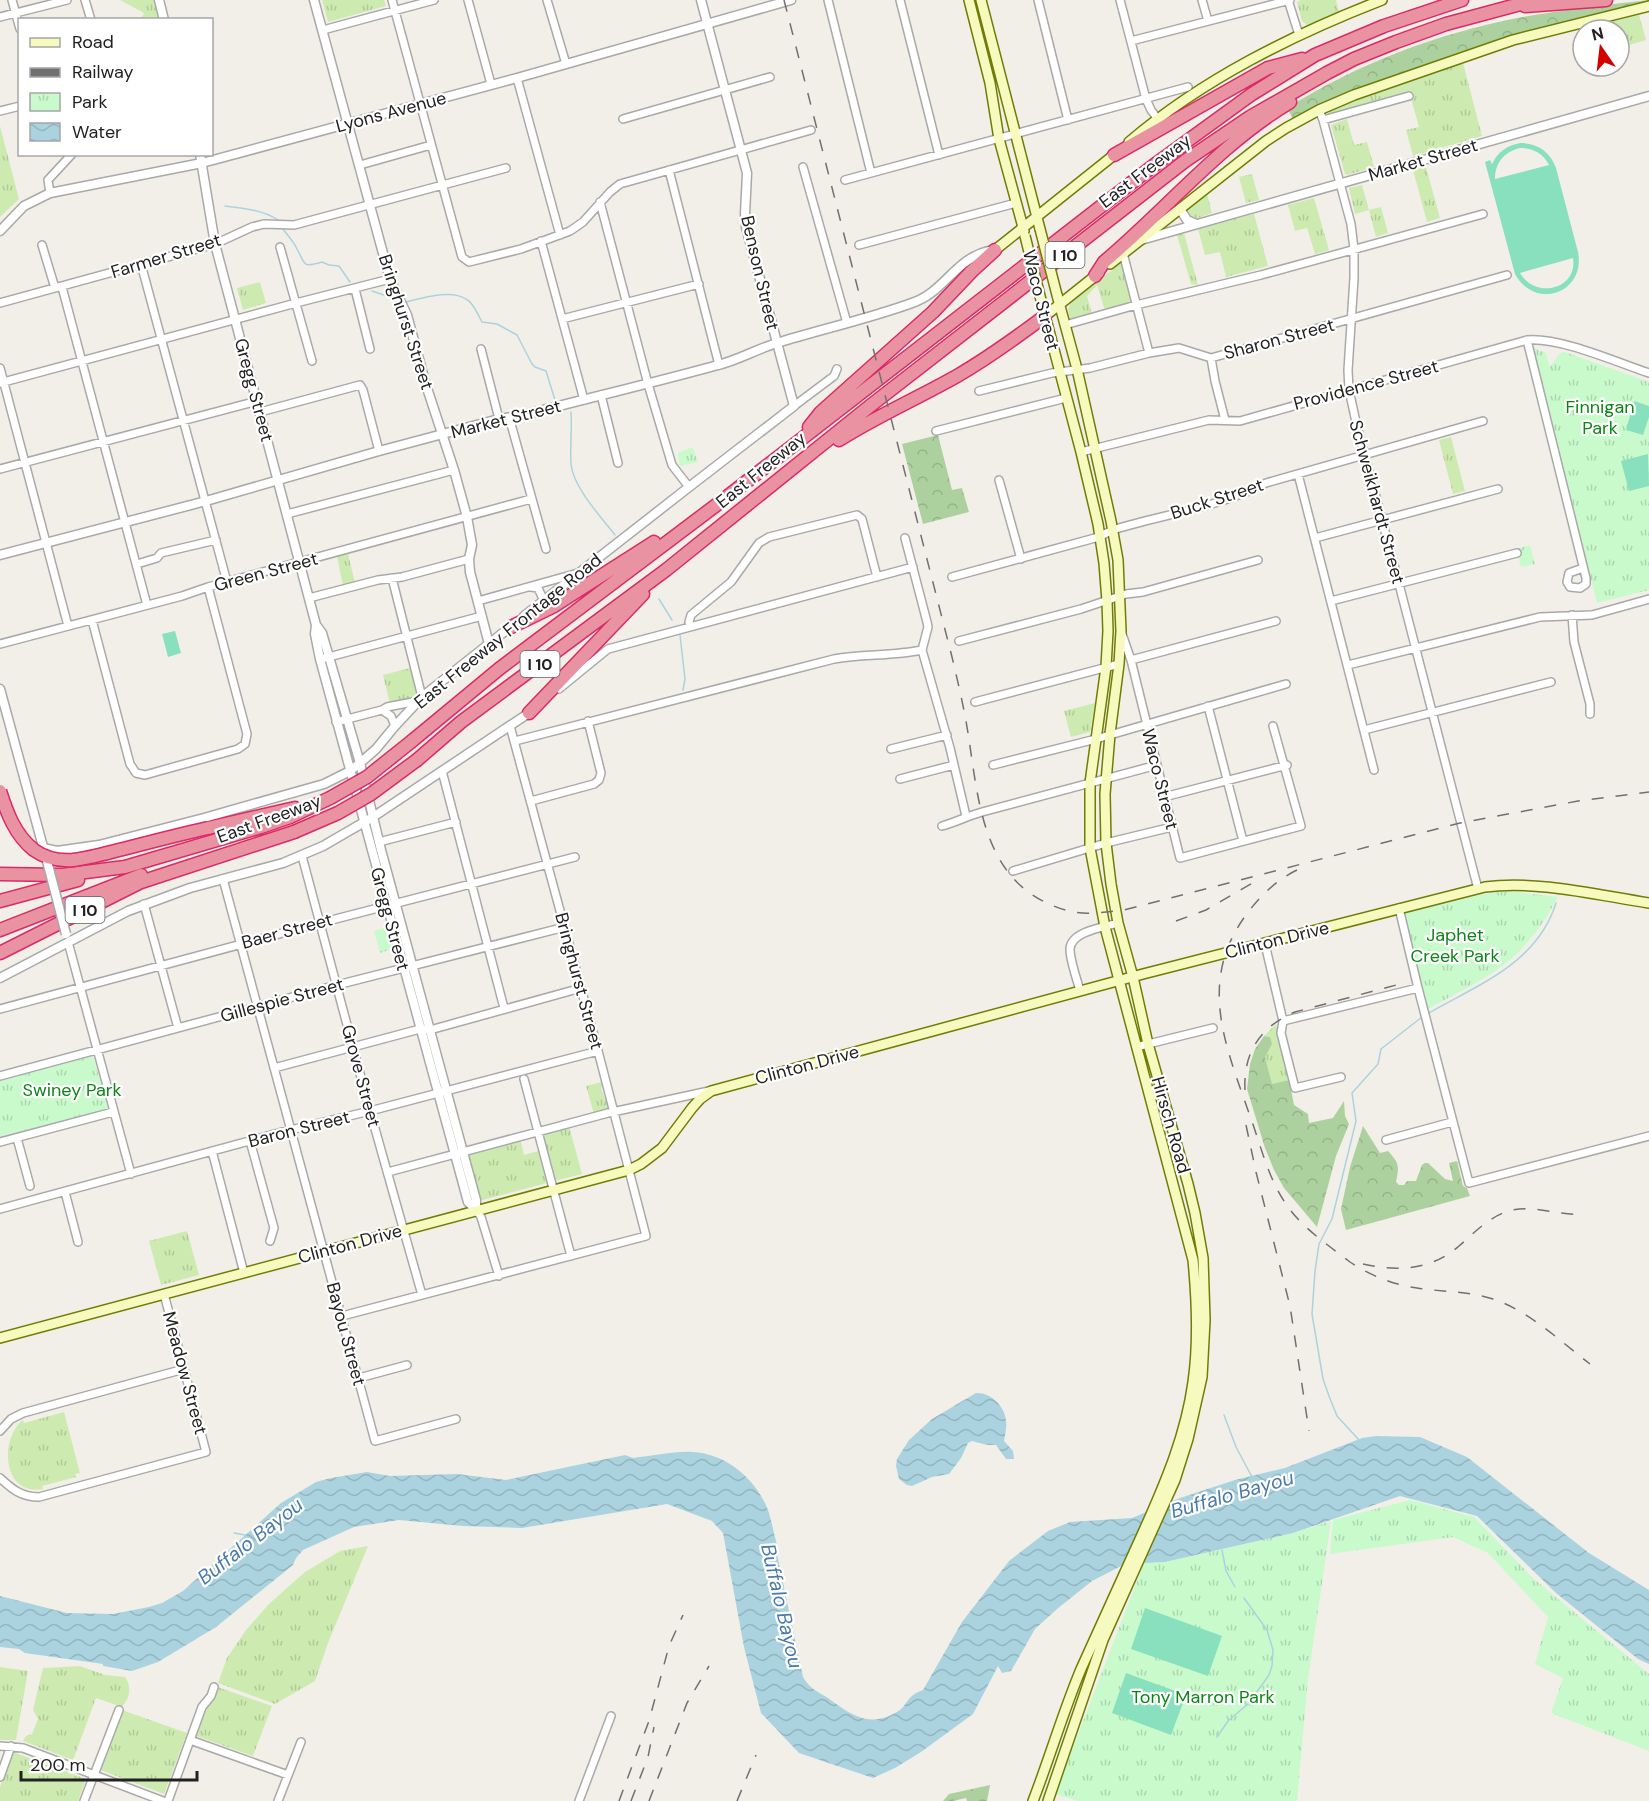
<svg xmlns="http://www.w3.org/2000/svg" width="1649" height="1801" font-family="'DM Sans',sans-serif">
	<defs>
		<pattern id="grass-tufts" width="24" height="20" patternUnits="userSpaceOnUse" patternTransform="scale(1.5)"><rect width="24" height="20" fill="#cdebb0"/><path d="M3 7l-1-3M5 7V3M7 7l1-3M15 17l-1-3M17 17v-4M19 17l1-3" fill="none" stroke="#b0c997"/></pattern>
		<pattern id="forest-crowns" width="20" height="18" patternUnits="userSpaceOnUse" patternTransform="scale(1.5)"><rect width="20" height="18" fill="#add19e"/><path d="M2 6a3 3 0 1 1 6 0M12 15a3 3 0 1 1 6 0" fill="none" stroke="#95b388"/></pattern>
		<pattern id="park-tufts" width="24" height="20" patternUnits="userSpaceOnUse" patternTransform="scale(1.5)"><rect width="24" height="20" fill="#c8facc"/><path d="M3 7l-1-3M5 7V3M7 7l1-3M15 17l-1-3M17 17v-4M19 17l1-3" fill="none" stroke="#acd6af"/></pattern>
		<pattern id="water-waves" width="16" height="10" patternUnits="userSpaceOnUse" patternTransform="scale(1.5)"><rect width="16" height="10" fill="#aad3df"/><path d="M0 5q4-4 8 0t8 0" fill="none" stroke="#92b5bf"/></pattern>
	</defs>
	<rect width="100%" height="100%" fill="#f2efe9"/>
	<path fill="url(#grass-tufts)" d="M120,0h36l5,19h-20l3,-6z
		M322,0h62l2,6 -58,16z
		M1301,0h35l3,12 -32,13 -5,-4 -5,-19z
		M1639,15l7,25 -27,8v-18h-15l-1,-6z
		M1463,63l19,73 -69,20 -7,-26 13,-3 -10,-36 -81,23 2,-3 22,-10z
		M1347,119l7,26 13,-3 7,25 -27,8 -2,-1 -14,-49z
		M0,126l19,73 -19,18z
		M1426,167l14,51 -13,4 -14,-52z
		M1252,174l7,26 -13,3 -7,-26z
		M1362,185l7,25 12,-3 7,26 -12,4 -7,-27 -14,4 -6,-26z
		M1207,194l5,19 -20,7 -7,-8z
		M1314,198l15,52 -14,4 -8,-26 -12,3 -7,-26z
		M1254,214l14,52 -42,11 -6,-25 -15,3 -7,-26z
		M1184,233l14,52 -7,-1 -14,-49z
		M1121,263l3,3 8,37 -27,8 -8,-26 -10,11 5,18 -22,6 -2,-11 3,-7z
		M260,282l6,21 -23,7 -6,-22z
		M1451,437l14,54 -12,3 -14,-54z
		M348,554l7,29 -12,3 -6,-30z
		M410,668l7,25 -8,8 -19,3 -7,-29z
		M1095,703l-5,29 -19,5 -7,-26z
		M1276,1024l13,56 -17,5 -7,-28 5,-20 -6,-1z
		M602,1082l1,4 -2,2c2,8 8,15 7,22l-14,4 -8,-28z
		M569,1126l13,48 -28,7 -12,-48z
		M520,1139l4,16 14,-4 9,32 -68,18 -12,-48z
		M187,1231l12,44 -38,10 -12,-44z
		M64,1412l16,61 -5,1 1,3 -34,9 1,3c-42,7 -43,-52 -20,-69l1,3z
		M368,1546l-40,97 -13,38 -40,23 -57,-21 9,-25 19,-28 22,-25 20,-18 17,-15 35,-21z
		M80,1666l25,9 20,2c7,10 5,21 -3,30l-26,-9 -23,62 -50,-19 3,-5 6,-2 6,-15 -5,-9 10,-42z
		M0,1667l28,4 -12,69h-16z
		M215,1686l57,20 -19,50 -57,-20z
		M122,1710l65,23 -23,61 -66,-25z
		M13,1752l73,27 -8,22h-78v-14z"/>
	<path fill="url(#forest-crowns)" d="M1649,0v3l-125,31 -207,73 -24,12 -6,-11c70,-44 149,-74 230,-90 44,-8 88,-13 132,-18z
		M938,435l14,55 10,-2 7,24 -46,12 -21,-80z
		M1264,1036l6,1 2,7 -7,13 7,27 17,-4 5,25 14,9 1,9 24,-5 11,-17 1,15 4,8 -13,32 -19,71 -33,-39 -10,-18 -9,-22 -18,-59 3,-25 5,-15z
		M1363,1126l17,27 8,-2c12,13 11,15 8,31l3,3h5l3,-4h9l6,-16 3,-2h3l17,16 8,2 -4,-18 8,-2 6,25 4,2 3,8 -124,34 -5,-21 9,-42z
		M990,1785l-3,16h-20l-1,-3 -13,3h-10l6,-7z"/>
	<path fill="url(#park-tufts)" d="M1533,348l13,5 3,13 2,-1 9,-12 5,-1 84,30v208l-52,13z
		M690,448h3l5,14 -18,4 -2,-13z
		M1530,545l5,19 -14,3 -5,-18z
		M1499,892h17l42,5c-9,16 -19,33 -32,47 -23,28 -66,47 -98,65l-9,-28 -16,-67 81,-20z
		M387,927l5,22 -12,4 -6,-22z
		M93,1056l15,54 -108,26v-55z
		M1410,1500l64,17 60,62 115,95v77l-98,-38 12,-35 -28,-14 13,-47 -60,-64 -35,-16 -123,17 3,-34z
		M1331,1521l-23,158 -11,122h-219l-23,-7 89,-231 21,-1 37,-8 91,-21z"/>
	<path fill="#88e0be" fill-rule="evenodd" d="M1520,143c17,0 30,8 36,25l22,84c8,41 -43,59 -63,22l-30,-112 5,-2 2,4c6,-12 14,-18 28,-21zM1520,148c13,0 23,5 29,17l-54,14c0,-16 9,-27 25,-31zM1573,258c5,31 -37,42 -53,15z
		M1634,401l15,5v11l-6,18 -17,-5z
		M1648,454l1,32 -20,5 -8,-30z
		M175,631l6,22 -13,4 -6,-23z
		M1145,1608l77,28 -14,40 -77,-27z
		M1126,1673l60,22 -15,40 -59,-22z"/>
	<path fill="url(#water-waves)" d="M976,1393c14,-1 29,13 30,28 1,7 -1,13 -2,20l9,10 1,8h-8l-10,-14h-9l-15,-4 -4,2 -7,15 -12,16 -17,3 -20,9 -5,-1 -8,-6 -3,-13 1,-7 12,-19 23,-21z
		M1376,1436l44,1 47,20 122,96 60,37v74l-11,-5 -82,-66 -79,-77 -77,-20 -107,37 -128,29 -40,2 -33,17 -35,28 -22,20 -24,42 -9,2 -4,-7 -25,48 -52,38 -26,16 -22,10 -74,-25 -38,-40 -17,-66 -21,-114 -11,-12 -45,-17 -145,24 -59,-2 -64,-6 -45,7 -51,23 -7,8 -3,7 -77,62 -58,35 -26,9 -29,-5v-2l-78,-11 -6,-4 -19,-2v-51l67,17 46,1 36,-7 13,-4 21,-12 98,-88 35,-21 15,-4 36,-6 23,4 67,-2 49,6 119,-25 8,3c19,-2 41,-7 60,-6 35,2 65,29 76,61 3,10 5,21 8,32h-2l28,132c6,11 15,15 25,21 22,16 40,30 67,15 13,-6 10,-17 28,-23l39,-68 47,-61 39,-30 22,-9 62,-4 48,-20 55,-18 50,-12 77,-30z"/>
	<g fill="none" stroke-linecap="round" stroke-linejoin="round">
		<path stroke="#aad3df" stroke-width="1.5" d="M225,206c18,2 38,4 53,14
			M283,229c5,7 11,13 14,20 9,16 5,19 25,13l7,3 10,1 11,16
			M372,291l21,7
			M406,302c17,-4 45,-13 60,-3 8,4 12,16 16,23l15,2 20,11 15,29 3,3 11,4 9,29
			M571,412c1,18 -1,35 0,52 2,23 30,53 44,71
			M659,599l13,21
			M680,635l5,44 -2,11
			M1427,1014c50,-29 110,-50 129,-111
			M1224,1415l12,32 16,30
			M1359,1440l-22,-24 -8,-20 -6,-17 -11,-65 3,-43 4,-27 13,-25 24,-98 -4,-28 26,-29 3,-15 41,-32
			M234,1533l11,2
			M1222,1550l4,21 9,16
			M1217,1737l11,-16 21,-18 20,-28 3,-9 1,-16 -6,-20 -23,-32"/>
		<defs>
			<path id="minor" d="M12,0l8,29
				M85,0l6,20
				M392,0l70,257 7,5 52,-13 49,-18 13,-9 27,-30 10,-8 191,-54
				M468,0l23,84
				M547,0l19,64
				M828,0l43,173
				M900,0l39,155
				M1038,0l30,120
				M1120,0l26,99 5,11 6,8
				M1202,0l6,21
				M1288,0l11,35
				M0,17l67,-17
				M323,30l111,-30
				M1131,41l159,-41
				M517,78l43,157
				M1319,110l4,10 28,104 3,25v29l-6,92 1,20 7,32 43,162 79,305
				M0,111l20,-5
				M623,119l147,-42
				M1323,120l86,-24
				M360,165l71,-20
				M803,167l44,156
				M669,170l50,195
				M845,180l343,-93
				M50,193l-2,-13 24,-26
				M600,202l48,182 24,81 17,22
				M541,241l43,159
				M42,245l13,43
				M859,245l157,-42
				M280,247l32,114
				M1123,253l26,100
				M141,264l86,318
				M62,287l85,318
				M355,289l15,60
				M0,303l215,-59 37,-17 12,-3 30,1 212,-57
				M562,319l137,-35
				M1065,325l71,-20 125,-30 222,-61
				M1527,340l59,238v6l-6,4 -10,-1 -3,-5 2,-9 14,-5
				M481,349l18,70
				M1211,358l4,23 10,39
				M0,368l68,258
				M0,383l296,-80 94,-24
				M979,391l73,-18 38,-5 59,-15 30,-5 32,10 296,-83
				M601,395l17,68
				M794,406l40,-30 3,-7
				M260,412l100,-27 3,5 16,61
				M509,417l37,132
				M936,431l130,-33
				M1081,452l128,-32 31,1 287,-81c33,-3 89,22 122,33
				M0,469l257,-68
				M1298,474l76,296
				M999,480l22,79
				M287,514l167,-44
				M905,538l22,84 1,5 -6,23 28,98 16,68
				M1315,538l183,-49
				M137,564l20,-6 4,-5 55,-13
				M952,577l143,-39c7,-2 14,-7 21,-9 50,-15 103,-22 150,-46l217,-62
				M392,578l30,119
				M531,587l7,1 6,13
				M309,598l69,-18 24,-3 67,-18
				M478,601l100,-28
				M1331,601l186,-48
				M1572,615l2,27 16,62v10
				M92,620l38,144 6,9 9,2 93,-26 7,-5 2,-10 -39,-147
				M690,627l-1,-5 2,-7 40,-33 28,-39 10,-6 88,-22 5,4 15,58
				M1122,634l9,26 49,198 121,-32 -28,-100
				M959,641l122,-32 45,-15 17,-2 115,-32
				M0,644l182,-48 26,-9 323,-88
				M325,658l157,-42
				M1131,660l145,-39
				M1348,665l192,-48 52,-2 57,-16
				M559,689l49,-40 305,-82
				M975,702l144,-38
				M1208,706l35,135
				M382,710l9,6 4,10
				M336,722l46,-12 5,-3 31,-6
				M1364,730l187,-48
				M515,741l319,-82c29,-5 59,-3 88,-9
				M891,749l56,-14
				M993,765l103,-26 190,-55
				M442,771l62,237
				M900,779l54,-14
				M1164,797l123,-32
				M531,801l63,-17 5,-4 2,-7 -13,-52
				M942,826c14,-4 26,-10 40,-14l175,-47
				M379,842l77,-20
				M302,856l68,255 52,184
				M1013,871l93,-28 66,-16
				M223,879l152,562 81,-22
				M144,904l34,124
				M1399,908l19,80 51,195 180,-47
				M68,942l63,232
				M1265,944l18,77 -2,12 14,55 46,-11
				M1080,991c-3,-12 -10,-30 -10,-42 1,-18 35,-22 48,-26
				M0,1009l320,-86 255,-66
				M1283,1021l135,-33
				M1136,1047l77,-19
				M274,1068l146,-39 10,1 151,-42
				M0,1076l337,-91 228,-58
				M524,1079l47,177
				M17,1138l13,48
				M1386,1140l66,-18
				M250,1141l24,87 -4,13
				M0,1142l113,-30
				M212,1151l32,122
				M388,1172l220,-59 101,-22
				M65,1192l13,50
				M0,1209l282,-77 88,-21 228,-60
				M476,1210l5,7 18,59
				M342,1316l304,-80 -48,-185 -88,-325
				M359,1378l48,-13
				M0,1431l11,-12 12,-6 161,-44
				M0,1478c12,11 21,19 39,19l167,-45 -42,-158
				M190,1740l98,35
				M0,1746l23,2 140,53
				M0,1777l11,-31
				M84,1801l35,-91
				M168,1801l34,-94 9,-11 3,-9
				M278,1801l23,-59
				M579,1801l32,-85"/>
			<path id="tertiary" d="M159,0l5,20
				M314,0l76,279 17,36 19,70 28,85 13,47 5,28 -3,14 1,13 19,72
				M200,154l15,90 101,381 6,8 38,130 21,87 95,350v10
				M1180,209l7,11 9,4
				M0,231l24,-25 26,-13 152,-30 315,-85 274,-78
				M1141,240l508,-144
				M0,555l206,-54 173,-50 120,-32 25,-4c64,-17 129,-32 194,-50 20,-5 39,-16 59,-22 45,-14 91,-24 135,-40 35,-12 43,-47 82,-53
				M524,616l165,-129 105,-81 -48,-179 -1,-13 2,-41 -46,-173
				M316,625l-1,9 5,25 148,543 8,8
				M0,689l45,165
				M43,848l14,3 42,-6 105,-27 120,-34 26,-13 10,-8 16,-14 19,-23 27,-29 92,-73
				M0,978l128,-67 62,-23 93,-25 40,-17 50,-29 156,-104"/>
			<path id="secondary" d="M969,0l21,83 9,56 25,92
				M981,0l59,229
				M1129,142c74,-63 163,-107 253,-142
				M995,250l124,-99
				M1110,264l156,-123 20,-13 33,-18 35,-15 159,-55 136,-34
				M1045,316l54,-43
				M0,1338l629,-168 12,-6 21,-16 30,-40 8,-9 11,-8 432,-117 342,-87c52,-7 112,8 164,16
				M1033,1801c17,-44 30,-89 48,-132 21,-47 43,-94 64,-141 21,-47 41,-94 48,-146 6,-41 4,-81 0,-122l-88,-333 -15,-79v-65l16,-116 2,-36 -1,-30 -3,-38 -6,-39 -17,-72 -39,-148
				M1048,1801l55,-161 72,-160 13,-41 14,-62 3,-57 -2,-62 -8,-45 -7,-29 -40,-140 -15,-67 -15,-54 -7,-39 -5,-41 -1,-49 5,-60 9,-70 2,-33 -3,-71 -7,-39 -34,-152 -20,-74"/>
			<path id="motorway" d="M1525,6l81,-6
				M1114,155l154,-87 34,-9
				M1095,276l9,-14c63,-53 116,-118 186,-160
				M809,427l12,-15 112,-100 39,-41 23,-21
				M839,440c38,-24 79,-42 118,-64 31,-18 60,-39 88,-60
				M511,627l43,-21 100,-64
				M529,713l114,-119
				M412,741l87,-72 220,-166 438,-340 95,-69 63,-39 69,-29 78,-26
				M417,760l44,-38 205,-152 204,-164 315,-245 65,-44 77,-44 27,-14 42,-17 50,-18 89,-24
				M208,828l87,-20
				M0,874l62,1 63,-8 136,-40 29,-10 40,-19
				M0,901l78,-21
				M0,930l141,-55
				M0,953l141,-71 153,-50"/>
		</defs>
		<use href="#minor" stroke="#a9a9a9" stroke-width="10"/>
		<use href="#tertiary" stroke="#a9a9a9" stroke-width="11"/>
		<use href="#secondary" stroke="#707d05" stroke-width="12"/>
		<use href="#motorway" stroke="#dc2a67" stroke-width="15"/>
		<use href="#minor" stroke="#fff" stroke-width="7"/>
		<use href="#tertiary" stroke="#fff" stroke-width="8"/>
		<use href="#secondary" stroke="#f7fabf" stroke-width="9"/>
		<use href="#motorway" stroke="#e892a2" stroke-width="12"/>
		<path stroke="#707070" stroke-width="1.5" stroke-dasharray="12 12" stroke-linecap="butt" d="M784,0l168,657c6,25 12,51 16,76 10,64 14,140 79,170 14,7 30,11 45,10 11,0 21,-2 32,-3l336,-87 118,-22 71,-9
			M1297,870c-19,9 -35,24 -48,41 -53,68 -24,133 1,205 11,30 18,62 36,88 15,23 42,41 64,58 19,13 44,23 67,26 25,4 51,3 76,11 36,12 67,42 97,65
			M1176,921l30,-11 50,-29
			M1245,1090c-2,-38 16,-64 50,-78l105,-28
			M1246,1125l10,47 34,134 19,125
			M1363,1264c34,8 69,6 96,-18 14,-12 27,-26 44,-33 25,-11 53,3 78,1
			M619,1801l30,-80 20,-75 14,-31
			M631,1801l17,-44 6,-30
			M649,1801l38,-98 22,-37
			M737,1801l19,-46"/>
		<defs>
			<path id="tertiary-bridge" d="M47,861l19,73"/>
			<path id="secondary-bridge" d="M1040,229l17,66
				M1025,236l17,68"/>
			<path id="motorway-bridge" d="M0,791c7,22 15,44 34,59 11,8 26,11 39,10 18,-2 37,-8 54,-12 27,-7 54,-14 81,-20
				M330,798l37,-21 45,-36
				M294,832l44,-19 33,-19 46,-34"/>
		</defs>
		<use href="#tertiary-bridge" stroke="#a9a9a9" stroke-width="11" stroke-linecap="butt"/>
		<use href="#secondary-bridge" stroke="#707d05" stroke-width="12" stroke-linecap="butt"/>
		<use href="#motorway-bridge" stroke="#dc2a67" stroke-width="15" stroke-linecap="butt"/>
		<use href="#tertiary-bridge" stroke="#fff" stroke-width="8"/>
		<use href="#secondary-bridge" stroke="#f7fabf" stroke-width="9"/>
		<use href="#motorway-bridge" stroke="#e892a2" stroke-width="12"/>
	</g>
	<g text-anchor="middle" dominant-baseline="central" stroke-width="4.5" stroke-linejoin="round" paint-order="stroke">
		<g fill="#fff" stroke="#646464" stroke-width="1.5">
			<rect x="1045.5" y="242" width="39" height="26" rx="4.5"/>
			<rect x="520.5" y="651" width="39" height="26" rx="4.5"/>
			<rect x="65.5" y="897" width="39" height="26" rx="4.5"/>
		</g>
		<g font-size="16" font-weight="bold" fill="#222">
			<text x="1065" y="255">I 10</text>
			<text x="540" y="664">I 10</text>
			<text x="85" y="910">I 10</text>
		</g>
		<g font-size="18" fill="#222" stroke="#fff">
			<text transform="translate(391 112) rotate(-15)">Lyons Avenue</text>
			<text transform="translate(1423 160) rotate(-16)">Market Street</text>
			<text transform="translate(1145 171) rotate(-37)">East Freeway</text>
			<text transform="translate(166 256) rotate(-17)">Farmer Street</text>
			<text transform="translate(760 273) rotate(77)">Benson Street</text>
			<text transform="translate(1041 300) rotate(76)">Waco Street</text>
			<text transform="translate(406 322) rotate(72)">Bringhurst Street</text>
			<text transform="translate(1279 339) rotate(-15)">Sharon Street</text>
			<text transform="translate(1366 385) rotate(-15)">Providence Street</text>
			<text transform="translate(254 390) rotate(75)">Gregg Street</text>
			<text transform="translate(506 419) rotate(-14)">Market Street</text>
			<text transform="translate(761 470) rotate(-39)">East Freeway</text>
			<text transform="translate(1217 499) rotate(-18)">Buck Street</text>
			<text transform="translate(1377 502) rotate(75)">Schweikhardt Street</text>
			<text transform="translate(266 572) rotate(-15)">Green Street</text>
			<text transform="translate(508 631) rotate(-39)">East Freeway Frontage Road</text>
			<text transform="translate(1160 779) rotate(76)">Waco Street</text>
			<text transform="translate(269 819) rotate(-20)">East Freeway</text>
			<text transform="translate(390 919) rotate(75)">Gregg Street</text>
			<text transform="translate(287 931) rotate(-15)">Baer Street</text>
			<text transform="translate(1277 940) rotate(-14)">Clinton Drive</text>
			<text transform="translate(579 981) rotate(75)">Bringhurst Street</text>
			<text transform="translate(282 1000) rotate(-15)">Gillespie Street</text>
			<text transform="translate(807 1065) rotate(-15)">Clinton Drive</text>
			<text transform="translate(361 1076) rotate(75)">Grove Street</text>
			<text transform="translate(1171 1125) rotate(74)">Hirsch Road</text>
			<text transform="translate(299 1129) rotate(-14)">Baron Street</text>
			<text transform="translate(350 1244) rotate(-15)">Clinton Drive</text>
			<text transform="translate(346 1334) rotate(75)">Bayou Street</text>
			<text transform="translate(185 1373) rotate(75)">Meadow Street</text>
		</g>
		<g font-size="18" fill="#0c8416" stroke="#fff">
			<text x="1600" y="407">Finnigan<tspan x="1600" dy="21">Park</tspan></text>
			<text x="1455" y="935">Japhet<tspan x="1455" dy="21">Creek Park</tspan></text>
			<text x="72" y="1090">Swiney Park</text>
			<text x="1203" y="1697">Tony Marron Park</text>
		</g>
		<g font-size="20" font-style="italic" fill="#4a7aab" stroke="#fff">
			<text transform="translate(1232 1494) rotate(-16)">Buffalo Bayou</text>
			<text transform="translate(250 1541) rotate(-38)">Buffalo Bayou</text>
			<text transform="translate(782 1606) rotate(77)">Buffalo Bayou</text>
		</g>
	</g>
	<rect x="18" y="18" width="195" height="138" fill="#ffffff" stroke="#a7a7a7" stroke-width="1.5"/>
	<rect x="30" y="38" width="30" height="9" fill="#f7fabf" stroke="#a7a7a7" stroke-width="1.5"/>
	<text x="72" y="48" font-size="18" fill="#222222">Road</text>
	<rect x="30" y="68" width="30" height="9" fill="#707070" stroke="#a7a7a7" stroke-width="1.5"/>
	<text x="72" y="78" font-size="18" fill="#222222">Railway</text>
	<rect x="30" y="93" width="30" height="18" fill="url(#park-tufts)" stroke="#a7a7a7" stroke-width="1.5"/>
	<text x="72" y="108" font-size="18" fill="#222222">Park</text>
	<rect x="30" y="123" width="30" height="18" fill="url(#water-waves)" stroke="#a7a7a7" stroke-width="1.5"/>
	<text x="72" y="138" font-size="18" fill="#222222">Water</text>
	<g transform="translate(1601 48) rotate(346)"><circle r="28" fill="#ffffff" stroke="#a7a7a7" stroke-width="1.5"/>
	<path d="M0-4.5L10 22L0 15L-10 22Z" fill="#d40000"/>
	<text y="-9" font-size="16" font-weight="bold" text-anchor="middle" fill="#222222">N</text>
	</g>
	<path d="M21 1771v9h176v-9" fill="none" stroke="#222222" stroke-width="3"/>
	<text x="30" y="1771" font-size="18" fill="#222222" stroke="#ffffff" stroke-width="4.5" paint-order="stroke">200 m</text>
</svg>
